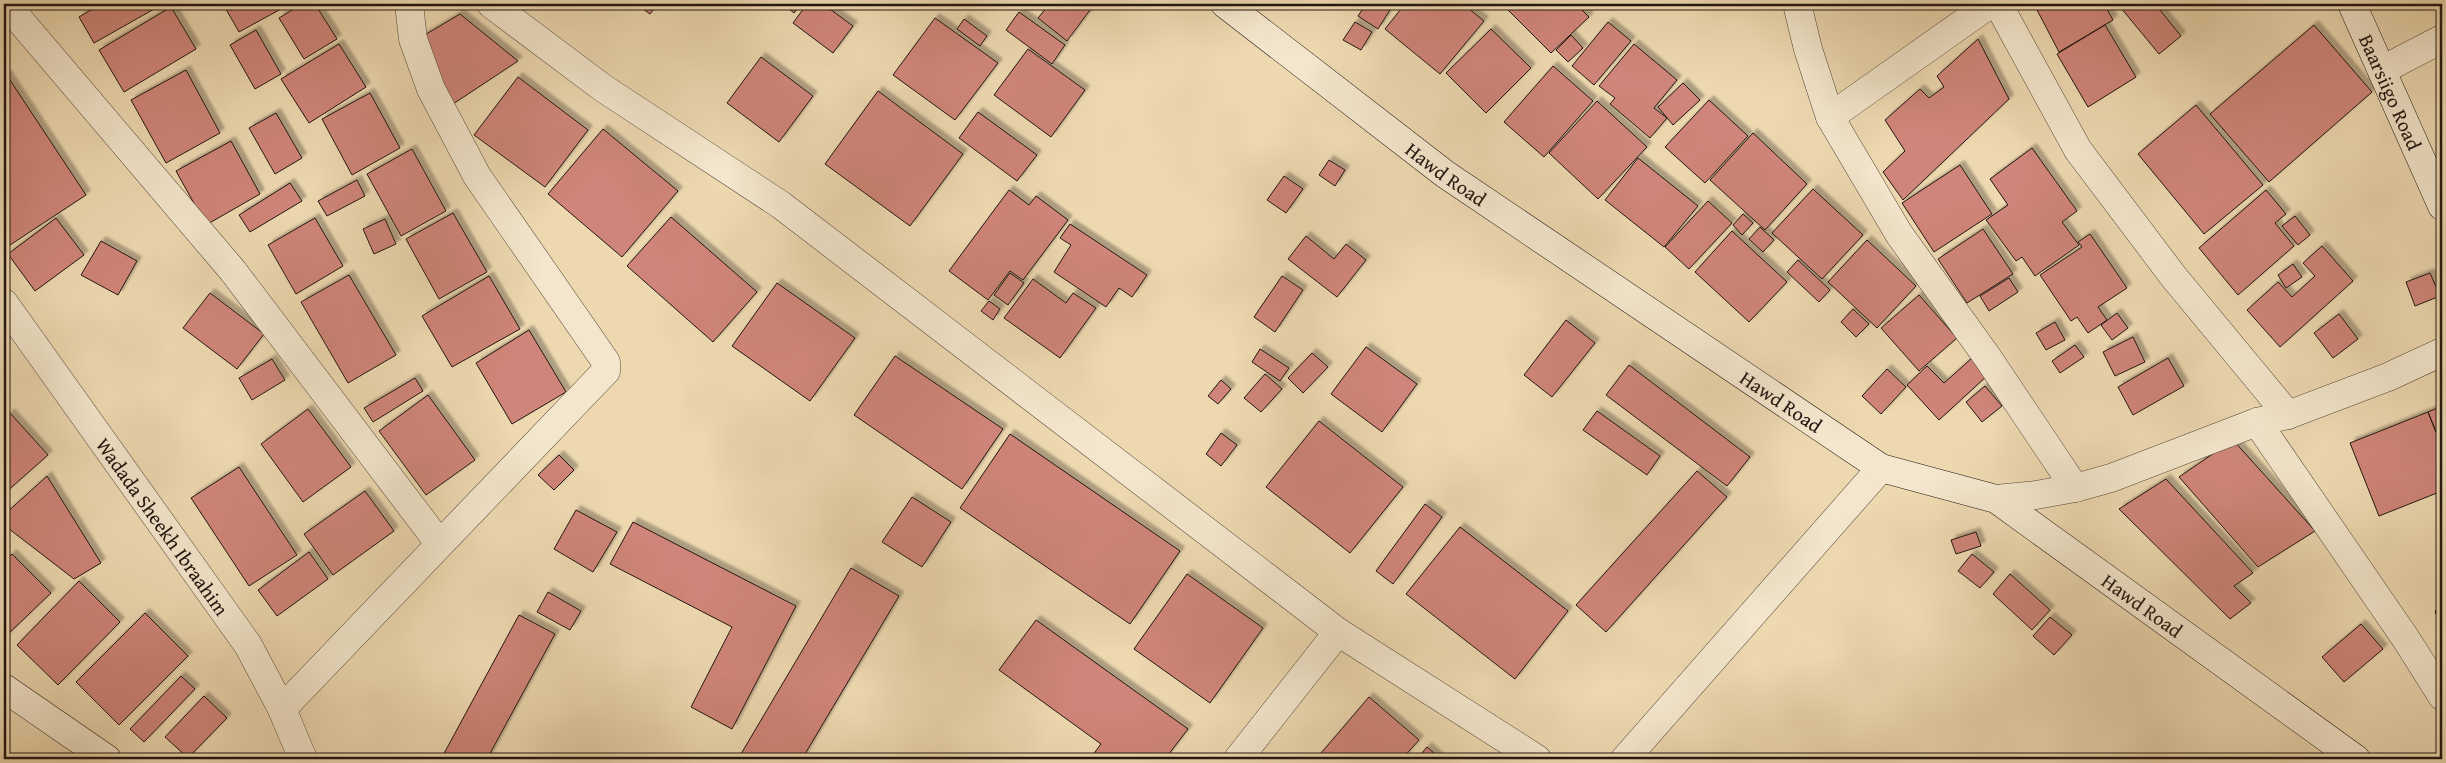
<svg xmlns="http://www.w3.org/2000/svg" width="2446" height="763" font-family="'Gentium Book Plus',serif">
	<defs>
		<filter id="shadow"><feDropShadow dx="4.5" dy="-4.5" stdDeviation="1" flood-color="#0004"/></filter>
	</defs>
	<rect width="100%" height="100%" fill="#edd8b0"/>
	<filter id="stains"><feTurbulence type="fractalNoise" baseFrequency=".004" numOctaves="4"/><feColorMatrix values="0 0 0 0 .2 0 0 0 0 .09 0 0 0 0 .02 0 0 0 .5 -.17"/></filter>
	<radialGradient id="worn" r=".72"><stop offset=".6" stop-color="#630" stop-opacity="0"/><stop offset="1" stop-color="#630" stop-opacity=".3"/></radialGradient>
	<path fill="#cf8579" stroke="#221611" filter="url(#shadow)" d="M101,4h62l-69,39 -15,-26z
		M223,4h67l-51,28z
		M302,4h13l22,35 -33,20 -25,-41z
		M636,4h22l-8,10z
		M783,4h18l-7,9z
		M807,4h16l30,22 -20,27 -40,-30z
		M1043,4h47l3,2 -26,35 -29,-23 9,-11z
		M1366,4l27,1 -15,24 -20,-13z
		M1405,4h58l21,17 -44,53 -55,-45z
		M1502,4h74l13,13 -38,36z
		M2040,4h64l9,16 -54,32 -23,-44z
		M2127,4h28l26,32 -22,18 -38,-46z
		M171,7l25,42 -72,43 -25,-42z
		M1019,12l46,33 -13,19 -46,-34z
		M460,14l58,47 -68,45 -27,-70z
		M935,18l63,45 -43,57 -62,-45z
		M964,19l23,17 -7,10 -23,-17z
		M1355,22l17,10 -11,18 -18,-10z
		M1608,22l23,19 -37,44 -22,-19z
		M2105,25l31,52 -48,30 -31,-53z
		M2314,25l58,67 -103,90 -59,-68z
		M1491,29l40,39 -45,45 -40,-40z
		M256,30l25,44 -26,15 -25,-44z
		M1571,35l12,13 -15,14 -12,-12z
		M1978,39l31,60 -106,101 -20,-28 22,-21 -20,-31 35,-31 9,9 15,-11 -7,-11z
		M339,44l27,43 -57,36 -28,-44z
		M1634,44l43,36 -23,28 13,10 -17,20 -40,-34 5,-6 -16,-12z
		M1028,49l57,41 -34,47 -57,-42z
		M761,57l52,39 -34,46 -52,-39z
		M1553,66l40,35 -49,56 -40,-35z
		M186,70l34,63 -54,30 -35,-63z
		M6,74l80,121 -82,54v-173z
		M518,77l70,53 -43,57 -71,-52z
		M1683,83l17,17 -27,25 -15,-18z
		M878,91l85,63 -53,72 -85,-62z
		M370,93l30,55 -48,27 -30,-56z
		M1709,100l39,36 -43,47 -40,-36z
		M1597,101l50,46 -49,52 -49,-46z
		M2196,105l67,80 -59,49 -66,-80z
		M978,112l59,43 -20,26 -58,-43z
		M276,113l26,45 -27,16 -26,-46z
		M603,129l75,62 -56,66 -74,-63z
		M1753,133l54,51 -42,46 -55,-50z
		M231,141l29,53 -54,31 -30,-54z
		M2032,148l45,63 -15,11 17,23 -44,31 -13,-19 -6,4 -30,-41 22,-15 -18,-26z
		M412,149l34,62 -45,25 -34,-62z
		M1638,158l60,48 -34,41 -59,-47z
		M1329,160l16,10 -10,16 -16,-11z
		M1960,165l32,49 -58,38 -32,-49z
		M1284,176l19,13 -17,24 -19,-13z
		M357,180l8,16 -38,20 -9,-15z
		M290,183l12,18 -52,31 -11,-17z
		M1813,189l50,46 -41,44 -50,-46z
		M1009,190l20,15 7,-9 32,24 -45,60 -13,-9 -22,29 -39,-29z
		M2266,190l20,24 -11,9 19,23 -56,49 -39,-47z
		M1708,201l24,22 -43,46 -24,-22z
		M453,213l34,59 -48,27 -33,-60z
		M1743,214l10,9 -11,12 -9,-10z
		M2295,216l15,19 -12,10 -16,-19z
		M671,217l86,75 -44,50 -86,-76z
		M56,218l28,37 -49,36 -27,-37z
		M315,218l28,48 -47,28 -28,-49z
		M385,219l11,25 -22,10 -11,-25z
		M1070,224l77,51 -15,22 -13,-9 -13,19 -52,-35 17,-27 -11,-7z
		M1760,227l14,13 -11,12 -14,-13z
		M1983,229l30,45 -46,29 -29,-44z
		M1732,231l55,51 -38,40 -54,-50z
		M2090,234l37,54 -29,19 9,13 -19,13 -11,-16 -6,4 -31,-46 42,-28 -4,-5z
		M1306,236l28,23 12,-15 20,16 -29,37 -49,-38z
		M1867,240l49,46 -39,42 -49,-46z
		M101,241l36,20 -19,34 -37,-20z
		M2322,246l31,35 -73,66 -33,-37 31,-28 14,15 23,-21 -12,-13z
		M1798,260l32,30 -11,12 -32,-30z
		M2293,264l9,13 -16,11 -8,-13z
		M1010,273l14,10 -16,22 -14,-10z
		M2430,273l10,23 -25,10 -9,-24z
		M349,275l47,80 -48,28 -47,-81z
		M489,276l31,53 -68,38 -30,-51z
		M1282,276l21,14 -28,42 -21,-15z
		M2009,278l9,14 -29,19 -9,-15z
		M1033,279l33,24 7,-10 23,15 -36,50 -56,-40z
		M777,283l78,55 -45,63 -78,-55z
		M210,293l54,41 -27,35 -54,-41z
		M1919,295l38,43 -38,33 -38,-43z
		M989,301l11,8 -7,11 -12,-9z
		M1853,309l16,15 -13,13 -15,-15z
		M2117,313l11,15 -16,12 -11,-15z
		M2339,314l19,25 -25,19 -19,-25z
		M1566,320l29,23 -43,54 -28,-22z
		M2055,322l10,18 -19,10 -10,-17z
		M529,330l37,62 -54,32 -36,-61z
		M2133,337l12,25 -30,14 -12,-24z
		M2075,345l9,12 -24,16 -8,-12z
		M1366,347l51,37 -35,48 -51,-38z
		M1260,349l29,19 -9,13 -28,-19z
		M1312,353l16,14 -25,26 -15,-15z
		M895,356l108,73 -41,60 -108,-74z
		M1972,358l16,17 -49,45 -32,-35 20,-19 17,17z
		M2168,358l16,28 -51,29 -15,-28z
		M272,359l13,21 -33,20 -13,-22z
		M1629,365l121,92 -23,29 -121,-91z
		M1887,369l19,18 -25,27 -19,-18z
		M1265,374l17,15 -21,23 -17,-14z
		M415,378l8,13 -50,31 -9,-14z
		M1221,380l10,9 -13,15 -10,-8z
		M1985,386l17,20 -20,16 -16,-20z
		M428,395l47,65 -49,35 -47,-64z
		M2442,406v41l-14,-35z
		M308,409l43,58 -48,35 -42,-58z
		M1597,411l63,45 -13,19 -64,-45z
		M2428,412l14,35v44l-63,25 -29,-73z
		M10,413l38,42 -44,39v-75z
		M1319,421l84,66 -53,66 -84,-66z
		M1221,433l16,12 -16,21 -15,-12z
		M1010,434l170,117 -50,73 -170,-116z
		M2233,440l82,91 -57,36 -79,-90z
		M559,455l15,15 -20,20 -16,-15z
		M239,467l58,88 -48,31 -58,-88z
		M1697,471l30,26 -121,135 -30,-27z
		M47,476l54,87 -27,16 -70,-54v-10z
		M2166,479l87,94 -19,13 17,17 -21,16 -111,-110z
		M365,491l29,40 -61,44 -29,-41z
		M912,497l39,25 -29,45 -40,-25z
		M1425,504l17,13 -49,67 -17,-13z
		M576,510l41,22 -24,40 -39,-23z
		M633,522l163,84 -64,123 -41,-22 41,-80 -122,-63z
		M1460,527l108,84 -53,68 -109,-85z
		M1976,532l5,14 -25,8 -5,-14z
		M309,552l19,27 -51,37 -19,-26z
		M12,554l39,39 -47,45v-76z
		M1972,554l22,18 -14,16 -22,-17z
		M851,568l48,28 -97,163h-64z
		M1187,574l76,54 -53,75 -76,-54z
		M2010,574l40,36 -18,20 -39,-36z
		M79,581l41,41 -62,63 -41,-40z
		M548,592l33,19 -11,19 -33,-18z
		M2442,608v24l-7,-21z
		M145,613l43,43 -69,69 -43,-43z
		M519,615l36,19 -68,125h-46z
		M2050,617l22,18 -18,20 -21,-19z
		M1036,620l152,109 -23,30h-75l11,-15 -102,-74z
		M2361,624l22,25 -39,33 -22,-25z
		M181,676l14,13 -51,53 -14,-13z
		M204,696l23,22 -39,40 -23,-21z
		M1369,697l50,43 -17,19h-86z
		M1427,747l14,12h-24z"/>
	<g fill="none" stroke-linecap="round" stroke-linejoin="round">
		<defs>
			<g id="street">
				<path d="M6,4l227,267 206,272"/>
				<path d="M491,4l112,84 178,117 557,427 199,127"/>
				<path d="M1797,4l11,45 22,68 69,117 89,124 87,130"/>
				<path d="M1998,4l80,146 95,126 115,139"/>
				<path d="M2382,70l60,-31"/>
				<path d="M1830,117l160,-113"/>
				<path id="s1" d="M4,303l244,342 34,64 21,50"/>
				<path d="M2257,422l149,217 36,57"/>
				<path d="M1996,499l40,-4 39,-7 36,-10 146,-56 31,-7 100,-38 54,-25"/>
				<path d="M282,709l324,-338v-9l-129,-186 -46,-87 -18,-50 -4,-35"/>
				<path d="M1238,759l100,-127"/>
				<path d="M1625,759l256,-291"/>
			</g>
			<g id="secondary">
				<path id="s2" d="M1225,4l220,170 436,294 115,31 360,260"/>
				<path id="s3" d="M2352,4l90,202"/>
				<path d="M4,688l103,71"/>
			</g>
		</defs>
		<use href="#street" stroke="#554639" stroke-width="29"/>
		<use href="#secondary" stroke="#221611" stroke-width="29"/>
		<use href="#street" stroke="#f3e6cc" stroke-width="28"/>
		<use href="#secondary" stroke="#f3e6cc" stroke-width="28"/>
	</g>
	<g text-anchor="middle" dominant-baseline="central" stroke-width="5" stroke-linejoin="round" paint-order="stroke">
		<g font-size="20" fill="#221611" stroke="#f3e6cc">
			<text stroke="none"><textPath href="#s3" startOffset="96">Baarsiigo Road</textPath></text>
			<text stroke="none"><textPath href="#s2" startOffset="279">Hawd Road</textPath></text>
			<text stroke="none"><textPath href="#s2" startOffset="684">Hawd Road</textPath></text>
			<text stroke="none"><textPath href="#s1" startOffset="274">Wadada Sheekh Ibraahim</textPath></text>
			<text stroke="none"><textPath href="#s2" startOffset="1104">Hawd Road</textPath></text>
		</g>
	</g>
	<rect width="2446" height="763" fill="none" stroke="#edd8b0" stroke-width="20"/>
	<rect x="5" y="5" width="2436" height="753" fill="none" stroke="#221611" stroke-width="2.5"/>
	<rect x="10" y="10" width="2426" height="743" fill="none" stroke="#221611"/>
	<rect width="100%" height="100%" filter="url(#stains)"/>
	<rect width="100%" height="100%" fill="url(#worn)"/>
</svg>
